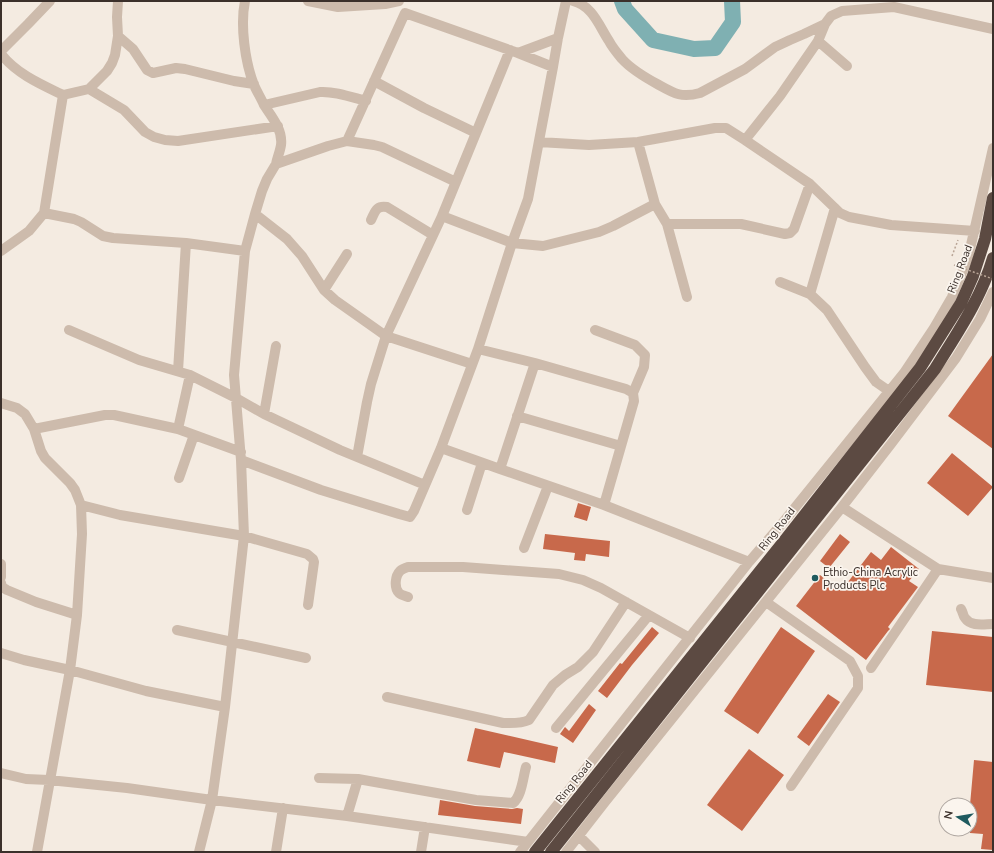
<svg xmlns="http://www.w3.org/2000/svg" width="994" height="853" font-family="'Nunito Sans',sans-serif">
	<rect width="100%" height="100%" fill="#f4ebe1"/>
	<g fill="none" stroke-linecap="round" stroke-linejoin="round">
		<path stroke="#7fb0b2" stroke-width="16" d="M622,1l3,8 28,31 41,9 21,-1 18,-26 -1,-21"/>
	</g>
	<path fill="#c8694b" d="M993,354v95l-45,-33z
		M952,453l41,34 -25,29 -41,-33z
		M578,503l13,4 -4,14 -13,-4z
		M545,534l65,7 -1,16 -23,-3 -1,7 -11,-1 1,-7 -32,-4z
		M840,534l10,8 -21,26 -9,-7z
		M891,547l28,22 -10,12 9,6 -30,40 2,2 -2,2 -22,29 -70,-54 24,-31 21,16 30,-39 10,8z
		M652,627l7,6 -27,32 -25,33 -9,-7 22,-28 2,1z
		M781,627l34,24 -57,83 -34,-23z
		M932,631l61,6v55l-67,-7z
		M828,694l12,8 -31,44 -12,-9z
		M589,704l7,6 -23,33 -13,-9 5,-7 4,4z
		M475,728l83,19 -3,16 -51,-11 -4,16 -33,-7z
		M749,749l35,26 -42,56 -35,-26z
		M974,760l19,2v88l-12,-1 2,-15 -13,-1v-28z
		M440,800l35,6 37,3 5,-1 6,1 -2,15 -83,-9z"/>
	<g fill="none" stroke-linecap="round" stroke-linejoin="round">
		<path stroke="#b9a596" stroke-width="1.5" stroke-dasharray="2 2" stroke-linecap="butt" d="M952,256l6,-16"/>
		<path stroke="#cdbbac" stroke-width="10" d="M245,1c-5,24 0,61 9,84 3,7 7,13 10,20l56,-13c15,-1 31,5 46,9
			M308,1l30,6 47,-3 14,-3
			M573,1c20,5 26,25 36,40 3,6 8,12 13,18 10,11 24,19 37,26 16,9 23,13 41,8l45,-24 30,-22 15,-7 14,-6 21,-10
			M118,36l15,13 14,21 6,3 23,-5 9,1 49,12 20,3
			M818,41l29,25
			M1,51l27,-27 22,-23
			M518,53l40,-15
			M1,54c16,20 39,30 62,41l-19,118 30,6 7,3 22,14 10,2 73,5
			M553,67l5,-29 8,-37
			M374,81l50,27 52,25
			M89,89l35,21 21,22 9,5 11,3 13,1 100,-15
			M63,95l26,-6 18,-18 5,-8 3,-8 3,-19 -1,-19 1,-16
			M264,105c8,12 19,25 17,40 -1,7 -4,13 -5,19
			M745,140l65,44 30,29 9,4 42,8 84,6
			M347,141l27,4 8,2 74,35
			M539,142l50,3 49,-3 77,-14h11l19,12 35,-44 38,-55 7,-17 6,-8 11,-5 52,-4 99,22
			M638,142l17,62
			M255,214l32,25 15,17 22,34 11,10 51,36 86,28
			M442,216l68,-166
			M371,220c4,-8 5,-15 16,-13l46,28
			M667,224h74l44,10 5,-1 4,-4 16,-45
			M1,251l28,-20 15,-18
			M780,282l30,12 17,16 38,57 11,15 13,9
			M324,290l23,-36
			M810,294l25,-86
			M69,330l70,30 51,15 46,23 28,16 76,36 85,35
			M595,330l40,15 10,10 -1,12 -11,26
			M478,349l57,14 91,26 7,4 1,8 -30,104
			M178,371l8,-128 59,8
			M1,403l16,5 8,6 9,15 7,22 4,7 25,25 5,7 6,15 1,29 -5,81 -7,55 -33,182
			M264,414l12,-68
			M517,416l104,30
			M34,429l71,-14h9l64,14 63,23
			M178,429l12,-54
			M441,448l59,21 104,36 145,57
			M241,460l80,30 78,24 11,3 4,-6 27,-63 37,-99 34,-106 31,3 56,-14 14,-6 42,-22 12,20 20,73
			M500,469l35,-106
			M179,478l15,-43
			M81,505l39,10 124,21 63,18 6,5 1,3 -6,43
			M842,507l96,62 55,9
			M467,510l15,-47
			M524,548l24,-62
			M1,564v13
			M1,583l1,4 5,3 29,12 41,13
			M408,597c-3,-1 -7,-2 -9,-4 -5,-5 -4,-17 1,-22 2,-2 5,-3 8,-4h55l96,7 24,6 18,8 89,50
			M766,602l84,59 8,15v12l-67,98
			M961,609c2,3 2,7 4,9 6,9 19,6 28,6
			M177,630l129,28
			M1,653l23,7 46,10 76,21 79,16
			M871,668l67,-99
			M387,697l116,26c9,0 17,1 26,-3l24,-35 12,-10 13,-8 15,-15 33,-50
			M556,728l93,-113
			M1,773l25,6 23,1 78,8 85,12 13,-93 19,-171 -3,-76 -7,-85 11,-124 10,-37 7,-23 5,-12 9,-15 52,-18 19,-5 58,-128 113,40 35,14 -25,132 -16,44 -70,-27 -56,120 -15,48 -4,18 -10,55
			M319,778l39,1 118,21 37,3c9,-7 10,-26 13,-36
			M347,816l11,-37
			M579,836l16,16
			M199,852l13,-52 135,16 181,26
			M276,852l7,-44
			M421,852l4,-25
			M520,852l229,-290 36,-42 119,-147 30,-45 18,-31 16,-39 25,-110
			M566,852l39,-50 237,-295 49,-63 65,-86 24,-39 13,-27"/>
		<path stroke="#5c4a42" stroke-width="12" d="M535,852l250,-312 135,-172 41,-65 12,-27 12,-37 8,-41
			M551,852l384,-483c22,-36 46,-70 58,-111"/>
		<path stroke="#b9a596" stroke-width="1.5" stroke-dasharray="2 2" stroke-linecap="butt" d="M954,265l39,14"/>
	</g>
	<circle fill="#1f5a5e" stroke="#fbf5ee" stroke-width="1.5" cx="815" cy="578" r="4"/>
	<g text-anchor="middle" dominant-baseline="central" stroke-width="3.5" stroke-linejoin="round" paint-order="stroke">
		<g font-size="11" fill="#3b302b" stroke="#fbf5ee">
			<text transform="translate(960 269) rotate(-69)">Ring Road</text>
			<text transform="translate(777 529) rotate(-52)">Ring Road</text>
			<text transform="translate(574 782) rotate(-51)">Ring Road</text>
		</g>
		<g font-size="11" fill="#3b302b" stroke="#fbf5ee" text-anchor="start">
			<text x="823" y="572">Ethio-China Acrylic<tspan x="823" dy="13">Products Plc</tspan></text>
		</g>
	</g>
	<rect width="994" height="853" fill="none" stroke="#3b302b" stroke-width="4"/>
	<g transform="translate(958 817) rotate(282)"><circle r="19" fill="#fbf5ee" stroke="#aea6a0"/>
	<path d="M0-3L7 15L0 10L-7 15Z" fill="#1f5a5e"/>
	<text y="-6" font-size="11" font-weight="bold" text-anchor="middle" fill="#3b302b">N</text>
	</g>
</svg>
